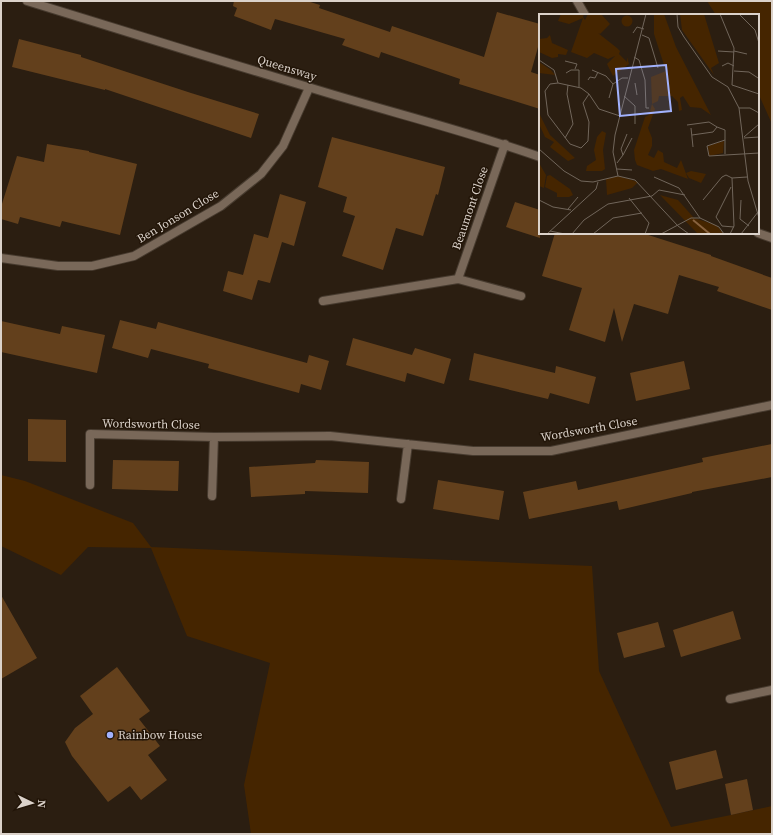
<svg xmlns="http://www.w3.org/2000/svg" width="773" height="835" font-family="'Source Serif 4',serif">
	<rect width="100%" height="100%" fill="#2b1e11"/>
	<path fill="#452500" d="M707,1h65v123l-14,-31v-78h-42z
		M1,475l24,6 108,42 18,24 441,19 7,105 72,156 60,-12 41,-9v28h-521l-7,-49 26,-122 -83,-27 -36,-88 -63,-1 -27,28 -60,-29z"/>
	<path fill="#63401c" d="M234,1h73l13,4 -1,3 71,24 2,-6 92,31 13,-45 43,12v16l-9,32 9,3v34l-81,-25 1,-5 -79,-27 -2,6 -37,-13 3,-6 -70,-20 -4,11 -37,-14 3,-8 -4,-2z
		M19,39l62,16v2l110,36 68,21 -8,24 -146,-49v1l-93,-23z
		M332,137l113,30 -7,28 -2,-1 -13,42 -27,-8 -13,42 -41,-14 13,-40 -12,-4 4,-15 -29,-10z
		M47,144l42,7v1l48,12 -17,71 -58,-14 -2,6 -40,-10 -2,7 -17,-5v-12l16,-51 27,6z
		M280,194l26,8 -12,44 -12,-4 -12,41 -12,-3 -6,20 -29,-9 5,-20 15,4 11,-41 14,4z
		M515,202l25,8v28l-34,-11z
		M555,233h87l69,22v1l61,22v32l-55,-19 2,-4 -40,-12 -11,39 -34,-10 -12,38 -8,-34 -9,34 -36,-12 13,-42 -40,-12z
		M120,320l36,9 2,-7 149,41 2,-8 20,6 -8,29 -20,-6 -2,9 -91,-25 1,-4 -58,-15 -3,9 -36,-10z
		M1,321l59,13 2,-8 43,9 -8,38 -96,-21z
		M353,338l59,17 3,-7 36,11 -7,25 -37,-11 -2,9 -59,-17z
		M474,353l81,20 1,-7 40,11 -7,27 -39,-11 -2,6 -79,-19z
		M684,361l6,28 -54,12 -6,-28z
		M28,419l38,1v42l-38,-1z
		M772,444v33l-80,15v1l-73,17 -2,-9 -88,18 -6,-27 53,-11 2,9 125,-28 -1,-4z
		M113,460l66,1 -1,30 -66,-2z
		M316,460l53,2 -1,31 -63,-2v3l-54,3 -2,-30 66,-4z
		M438,480l66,11 -5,29 -66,-11z
		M1,595l36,63 -36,21z
		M733,611l8,28 -60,18 -8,-27z
		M658,622l7,25 -41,11 -7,-25z
		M117,667l33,44 -11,8 21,27 -12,9 19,25 -26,20 -11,-14 -22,16 -36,-46 -7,-14 10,-14 18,-14 -13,-18z
		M716,750l7,28 -47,12 -7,-28z
		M747,779l6,31 -22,5 -6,-31z"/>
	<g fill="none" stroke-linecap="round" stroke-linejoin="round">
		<defs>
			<path id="street" d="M27,1c94,29 187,58 281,86 77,24 156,43 232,70
				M577,1l8,14
				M758,233l14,5
				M1,258l57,8h34l42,-10 87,-50 40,-32 22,-28 26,-58
				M458,279l47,-135
				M323,301l135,-22 63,17
				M90,485v-51l124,3 116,-1 143,15h78l221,-46
				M212,496l2,-59
				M401,499l7,-55
				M730,699l42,-9"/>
		</defs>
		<use href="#street" stroke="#473b2f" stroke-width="10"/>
		<use href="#street" stroke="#796859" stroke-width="8"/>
	</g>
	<circle fill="#a2b2fd" stroke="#221508" stroke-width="1.5" cx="110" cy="735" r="4"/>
	<g text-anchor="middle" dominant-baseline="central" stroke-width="3" stroke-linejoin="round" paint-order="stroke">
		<g font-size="12" fill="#dbd2ca" stroke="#221508">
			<text transform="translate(287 68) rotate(17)">Queensway</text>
			<text transform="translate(470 208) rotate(-71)">Beaumont Close</text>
			<text transform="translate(178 216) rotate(-31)">Ben Jonson Close</text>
			<text transform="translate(151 424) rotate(1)">Wordsworth Close</text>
			<text transform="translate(589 429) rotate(-10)">Wordsworth Close</text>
		</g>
		<g font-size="12" fill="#dbd2ca" stroke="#221508" text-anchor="start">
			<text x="118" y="735">Rainbow House</text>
		</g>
	</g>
	<g transform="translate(539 14)">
		<rect width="220" height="220" fill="#2b1e11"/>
		<path d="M22,0h23l-1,3 2,3 3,-6h13l9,10 -10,10 -2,-1 19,15 3,3 -1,3 8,8v-5l2,7 -16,12 -6,-12 8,-8 -7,3 -14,-6 -7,5 -16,-6 12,-34 -14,6 -11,-3zM115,0h10l12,33 35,68 -10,-7 -11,-1 -7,-11 -3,2 2,12 -3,1 -1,-9 -6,-6h-13l-1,5 -6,3 3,5 -7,19 4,10v8l-4,9 6,3 4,-8 5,3 1,9 13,6 4,-8 7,19 -27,-10 -8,2 -16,-6 -2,-5 -1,-10 11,-33 4,-2 3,-11 -1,-27 15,-6 -12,-37zM141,0h24l15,49 -8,5 3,7 -32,-45zM82.5 7a5.5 5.5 0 1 1 11 0a5.5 5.5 0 1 1-11 0ZM11,21l2,8 16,7 -2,5 -8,-1v3l-6,1 -13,-6v-13l8,-1zM0,48l12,8 4,5 -16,-2zM0,99l11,22 25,23 -7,3 -18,-14 4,-5 -9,-5 -6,-13zM63,117l4,2 -3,17 2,19 -3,2h-16l1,-5 9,-6 -2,-10 3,-13zM185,127l-1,12 -14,3 -1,-10zM0,149l7,12 -2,13 -5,-2zM152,157l15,3 -5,9 -12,-5 -3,-5zM11,161l20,14 3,6 -4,2h-12v-4l-12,-6 2,-11zM79,162l20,6 -6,6 -25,7 -1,-16zM121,181l18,5 16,18 22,7 8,9h-26z" fill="#452500"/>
		<path fill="none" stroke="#88623e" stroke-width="2" d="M154,206l17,14"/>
		<path fill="none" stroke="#71665b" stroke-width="1" d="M138,0l1,13 6,10 28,40 16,10 11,21 9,73 11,37M181,0l14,34 -2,37M200,0l16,16 4,13M94,19l4,-6 7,2M103,21l7,3 9,30M179,37l16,1M195,37l13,3M95,43l5,3 6,20 1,28h3M0,46l15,10 4,13M26,47l12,3 -2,5M183,52l6,-3 6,3M53,56l14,6 7,8M195,57l15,1 9,6M27,59l5,-3h8v17M49,66l2,-3 5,1 3,-6M96,69l2,12M193,71l27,9M50,80l-6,9 6,19 -1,19 -7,7 -11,-4 -22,-29 -3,-24 5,-7 8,-1 23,5 8,6 10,15 21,7M85,82l11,10v18M70,84l4,-14 9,-6h6M200,94h11l9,5M148,111l22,-3 8,5 -4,5 -21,3M178,113l8,3v10l-18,6 2,10 50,-3M152,114l2,19M205,123l15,-13M26,124l8,-14 -6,-30 1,-9M205,124l15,-1M0,135l25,22 17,10 12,1 25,-6 17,4 43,46 11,8M186,140v-14M84,141l9,-17M78,149l6,-8 -2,-6 6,-15M78,155l15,1M79,162l-5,-24 2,-17 31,-121M115,163l25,11 21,30 19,9 5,7M192,173l-15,30 6,9 12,1M113,182l7,-6 26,5M90,184l20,25 -4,11M0,186l14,7 18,3M164,186l19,-23 4,-2 6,3M202,186l-1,19 9,7M29,195l10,-12M11,217l15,3M8,220l49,-45 2,-7M33,220l12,-14 24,-16 44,-8M54,220l20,-16 29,-5M72,220h18M122,220l30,-16h9M191,220l4,-8 -2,-48 15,-1M202,220l17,-22"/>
		<path fill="#a2b2fd" fill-opacity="0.15" stroke="#a2b2fd" stroke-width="2" d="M127,51l5,46 -51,5 -4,-47z"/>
		<rect width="220" height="220" fill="none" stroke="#dbd2ca" stroke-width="2"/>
	</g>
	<rect width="773" height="835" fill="none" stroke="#dbd2ca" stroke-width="4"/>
	<g transform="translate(32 803) rotate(95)" stroke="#221508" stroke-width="3" paint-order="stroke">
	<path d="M0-3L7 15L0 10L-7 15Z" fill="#dbd2ca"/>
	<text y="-6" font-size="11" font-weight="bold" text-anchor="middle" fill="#dbd2ca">N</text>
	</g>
</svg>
